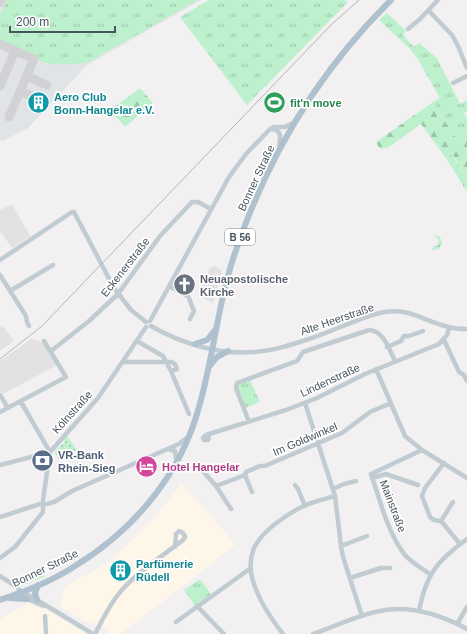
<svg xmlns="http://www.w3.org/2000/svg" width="467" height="634" font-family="Helvetica,sans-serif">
	<defs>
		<pattern id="grass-tufts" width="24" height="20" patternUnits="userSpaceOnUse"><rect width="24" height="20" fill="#bdf1ce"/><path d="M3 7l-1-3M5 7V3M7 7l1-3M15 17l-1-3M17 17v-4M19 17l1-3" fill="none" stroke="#9bc6aa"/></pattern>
		<pattern id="forest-firs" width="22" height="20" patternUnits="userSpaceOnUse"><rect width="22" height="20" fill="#bdf1ce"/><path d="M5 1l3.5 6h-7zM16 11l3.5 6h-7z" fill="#9bc6aa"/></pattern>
		<pattern id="park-dots" width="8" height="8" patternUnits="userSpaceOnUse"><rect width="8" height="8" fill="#bdf1ce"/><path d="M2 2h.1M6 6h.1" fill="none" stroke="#9bc6aa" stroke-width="1.8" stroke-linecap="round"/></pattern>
	</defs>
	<rect width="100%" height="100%" fill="#f2f0f0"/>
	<path fill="#fdf6e9" d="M181,483l33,36 21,26 -114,89h-12l-5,-6 -15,-6h-4l-24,-15 -1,-3 5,-17 47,-27 48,-49z
		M29,603l24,10 33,21h-86v-15z"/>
	<path fill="#e3e1e2" d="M12,204l18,32 -18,12 -12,-17v-21z
		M215,266l7,5 -9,32 -15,-8 7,-13 -1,-1 6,-13z
		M3,326l11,15 -14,10v-23z
		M31,339l11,3 15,23 -54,29 -3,-4v-29z"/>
	<path fill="#e1e4e7" d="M0,0h201l-114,65 -59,63 -25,13 -3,-1z"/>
	<path fill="url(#grass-tufts)" d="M7,0h191l-109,62c-19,3 -32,4 -51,-1l1,-2 -39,-18v-26z
		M209,0h135l4,2 -101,103 -67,-88z
		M387,13l19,18 -3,4 11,12 5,-4 18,15 23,46 7,-4v12l-3,1 3,5v17l-10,5 -24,-38 7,-4 -23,-40 -6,-8 -32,-30z
		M451,154l16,24v14l-21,-34z
		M435,235l5,2 2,6 -3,6 -7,1 1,-3 5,-2 1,-5 -4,-3z
		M250,380l10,22 -15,6 -8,-21 2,-3z
		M200,579l11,15 -16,12 -11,-16z"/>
	<path fill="url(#forest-firs)" d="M140,88l13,15 -28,24 -15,-17z
		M433,102l24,38 10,-5v43l-15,-24 -6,4 -25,-34 -32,23 -9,2 -4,-7z
		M41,565l3,12 -24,9z"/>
	<path fill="url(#park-dots)" d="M67,436l10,14 -17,7 -1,2 -4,-5v-3l10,-9 -1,-3z"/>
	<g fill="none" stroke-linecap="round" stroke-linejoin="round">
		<path stroke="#d2d2d5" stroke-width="9" d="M0,2l1,-2
			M0,44l34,15 -25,58
			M27,76l20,9
			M0,86l15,-35
			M20,91l14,6"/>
		<path stroke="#c0cbd2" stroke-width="4.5" d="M429,11l23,24 6,11 9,22
			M408,29l12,-10 18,-19
			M453,83l14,-7
			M272,129c11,1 8,11 7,19
			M0,260l72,-48h2l40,76 17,22 15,12
			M0,275l26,41 1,6 2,4
			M169,286l19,10 6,15 -4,8
			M10,291l43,-26
			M150,321l79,-144 17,-23 24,-25 4,-2h11l10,-5
			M151,326c29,17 68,29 102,26 20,-1 41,-8 59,-14 24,-8 48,-21 72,-26 29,-4 40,10 65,15 6,2 12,2 18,2
			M444,340l15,32 5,3 3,6
			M137,341l26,15 8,15 18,43
			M387,347l14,-6 3,-5h5l14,-5
			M51,351l38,-30 29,-27 42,-58 32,-34h6l13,7
			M123,362h49l3,2 2,5 -6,2
			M376,369l29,67 17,14 45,28
			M0,395l8,13
			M21,402l29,50
			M305,403l30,93 6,50 2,11 19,59
			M0,412l66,-35 -22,-36
			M249,422l-13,-34 1,-5 60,-22 6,-9 66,-22c15,1 20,19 26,31
			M209,435l-1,5h-4l-1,-2 3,-3 80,-25 31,-12 48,-24 74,-30 8,-9 2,-7
			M168,449l7,2 1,7
			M422,450l-51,24c9,26 17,60 34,81 7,8 16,13 25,19
			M444,463l-19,25 -3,8 8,21 4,3 7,1 19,23
			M0,465l50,-13 48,-54 48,-71
			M202,470l14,16
			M245,475l7,17
			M372,478l14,-4 32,11
			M295,485l3,4 7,17
			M333,489l11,-5 12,-3
			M231,509l-15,-23 29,-11 1,-3 14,-6h5l77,-33 28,-21 21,-9
			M0,517l40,-13h7l7,-2 18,-11 107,-47 6,-5
			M441,521l12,-19
			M341,546l26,-10
			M0,558l15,-11 28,-35v-12l7,-48
			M0,576l17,11 10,12 17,7
			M350,578l31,-10h9
			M21,591l16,9 56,34
			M198,607l26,27
			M419,611c7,-37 18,-50 48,-72
			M45,616l1,18
			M176,622l75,-54
			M457,624l10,-17
			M95,634c6,-12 13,-26 22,-38 16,-21 44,-39 66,-56l2,-3 -2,-4 -4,-2 -3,3 -1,13
			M283,634c-10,-13 -20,-27 -26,-42 -15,-34 -3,-54 25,-73 7,-5 16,-11 24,-14 9,-4 19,-6 29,-9
			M313,634c20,-7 41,-17 62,-22 31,-8 64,2 92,17"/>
		<path stroke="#afc1cf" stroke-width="6" d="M195,344l12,-4 8,-10
			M209,367l8,-10 11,-6
			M9,598l18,1
			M0,600c24,-8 54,-20 75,-34 59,-36 106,-92 124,-159 15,-52 19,-106 37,-157 32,-94 84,-180 155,-250
			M37,600l-2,-7 3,-8"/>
		<path stroke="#b2b5ba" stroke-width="1" d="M0,359l42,-33 290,-302 27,-24"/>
	</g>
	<defs>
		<symbol id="building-disc" viewBox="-11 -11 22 22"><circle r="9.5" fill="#0f9aa8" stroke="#fff"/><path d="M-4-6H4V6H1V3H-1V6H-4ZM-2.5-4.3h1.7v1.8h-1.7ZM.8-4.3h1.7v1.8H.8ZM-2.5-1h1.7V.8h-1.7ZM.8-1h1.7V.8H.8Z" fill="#fff"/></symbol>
		<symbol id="stadium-disc" viewBox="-11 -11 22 22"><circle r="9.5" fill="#2e9e5b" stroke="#fff"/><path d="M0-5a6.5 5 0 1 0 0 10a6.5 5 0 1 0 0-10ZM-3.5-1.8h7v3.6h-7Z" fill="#fff"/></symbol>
		<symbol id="church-disc" viewBox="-11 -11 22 22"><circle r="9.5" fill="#6b7280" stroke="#fff"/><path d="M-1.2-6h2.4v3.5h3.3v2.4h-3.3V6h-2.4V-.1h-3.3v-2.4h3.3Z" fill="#fff"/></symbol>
		<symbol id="bank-disc" viewBox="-11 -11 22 22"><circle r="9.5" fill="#5c6f8a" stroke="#fff"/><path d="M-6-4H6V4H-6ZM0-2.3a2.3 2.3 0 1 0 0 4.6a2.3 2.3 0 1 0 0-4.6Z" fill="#fff"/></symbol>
		<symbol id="hotel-disc" viewBox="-11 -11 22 22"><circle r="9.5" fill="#d1479c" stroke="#fff"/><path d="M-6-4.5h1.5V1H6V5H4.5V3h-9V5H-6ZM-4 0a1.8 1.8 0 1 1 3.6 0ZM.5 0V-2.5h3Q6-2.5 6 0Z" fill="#fff"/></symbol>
	</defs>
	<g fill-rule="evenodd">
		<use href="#building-disc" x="26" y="90" width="25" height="25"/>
		<use href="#stadium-disc" x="262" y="90" width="25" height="25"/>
		<use href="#church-disc" x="172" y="272" width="25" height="25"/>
		<use href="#bank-disc" x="30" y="448" width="25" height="25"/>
		<use href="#hotel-disc" x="134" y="454" width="25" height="25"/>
		<use href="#building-disc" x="108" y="558" width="25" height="25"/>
	</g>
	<g text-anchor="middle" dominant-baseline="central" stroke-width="3.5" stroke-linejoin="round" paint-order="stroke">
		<rect fill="#fff" stroke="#7e878e" stroke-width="1" x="225" y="229" width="30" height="16" rx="3"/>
		<g font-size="10" font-weight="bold" fill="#47545e">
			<text x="240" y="237">B 56</text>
		</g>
		<g font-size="11" font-weight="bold" fill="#0d838f" stroke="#fff" text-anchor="start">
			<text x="54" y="97">Aero Club<tspan x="54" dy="13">Bonn-Hangelar e.V.</tspan></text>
			<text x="136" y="564">Parfümerie<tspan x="136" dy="13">Rüdell</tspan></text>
		</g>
		<g font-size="11" font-weight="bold" fill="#27864d" stroke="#fff" text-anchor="start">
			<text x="290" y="103">fit'n move</text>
		</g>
		<g font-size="11" fill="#47545e" stroke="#fff">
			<text transform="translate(256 178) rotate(-65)">Bonner Straße</text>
			<text transform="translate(125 267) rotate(-52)">Eckenerstraße</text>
			<text transform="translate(337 319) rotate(-19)">Alte Heerstraße</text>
			<text transform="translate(330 380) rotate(-25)">Lindenstraße</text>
			<text transform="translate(72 412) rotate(-48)">Kölnstraße</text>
			<text transform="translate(305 439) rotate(-23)">Im Goldwinkel</text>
			<text transform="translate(393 506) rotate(69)">Mainstraße</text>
			<text transform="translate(45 568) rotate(-26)">Bonner Straße</text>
		</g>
		<g font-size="11" font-weight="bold" fill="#5b616d" stroke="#fff" text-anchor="start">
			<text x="200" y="279">Neuapostolische<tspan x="200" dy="13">Kirche</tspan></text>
		</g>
		<g font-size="11" font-weight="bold" fill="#4e5e75" stroke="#fff" text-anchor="start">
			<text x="58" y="455">VR-Bank<tspan x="58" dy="13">Rhein-Sieg</tspan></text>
		</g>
		<g font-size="11" font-weight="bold" fill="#b23c85" stroke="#fff" text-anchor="start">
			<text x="162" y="467">Hotel Hangelar</text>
		</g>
	</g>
	<path d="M10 26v6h105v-6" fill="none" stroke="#47545e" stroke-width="2"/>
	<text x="16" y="26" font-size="12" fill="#47545e" stroke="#ffffff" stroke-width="3" paint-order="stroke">200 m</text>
</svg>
